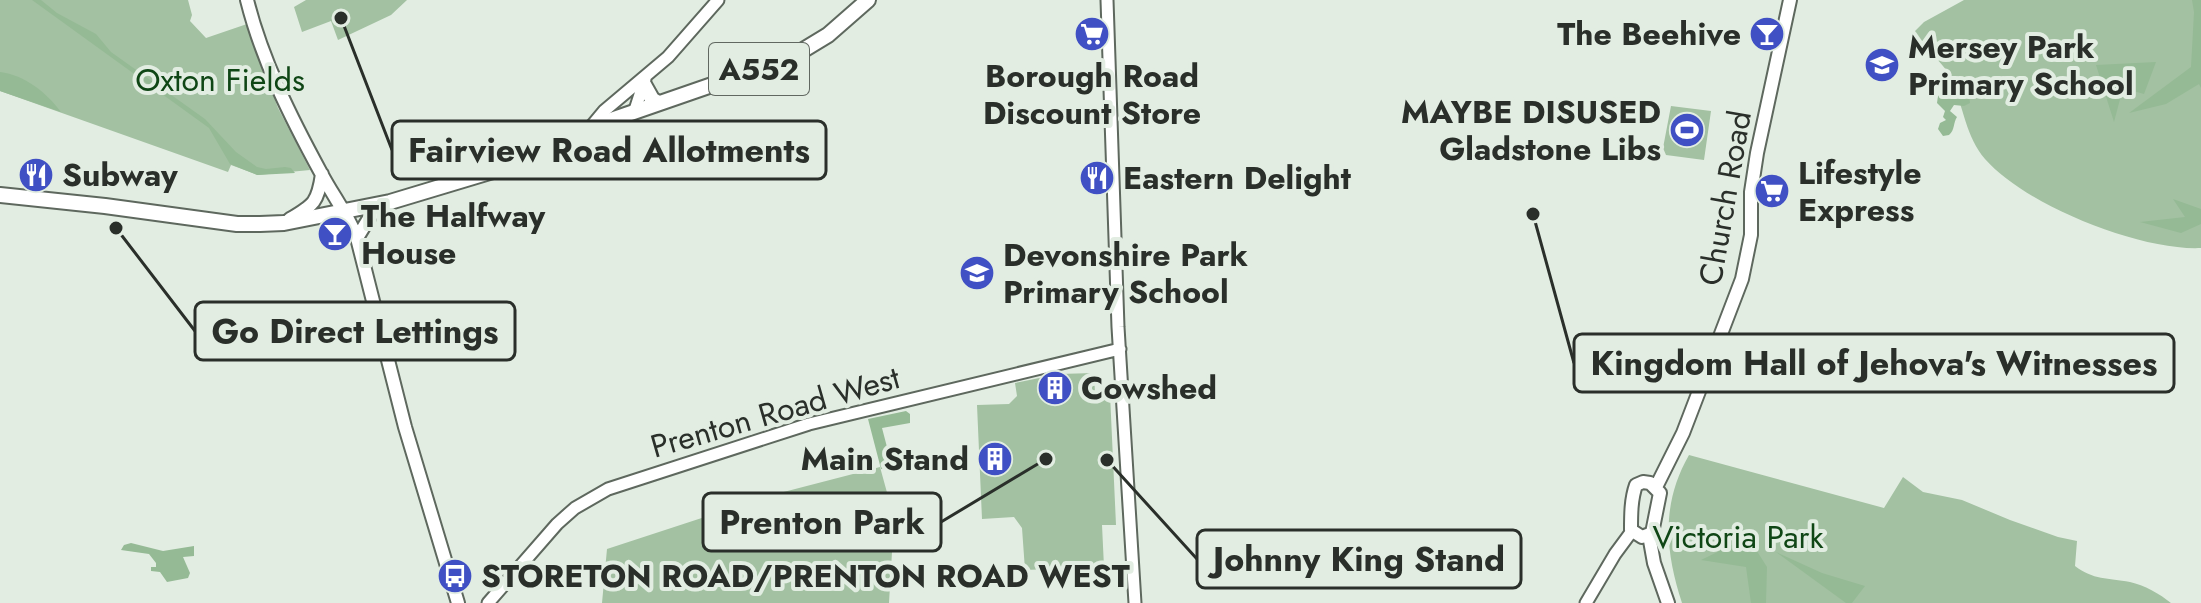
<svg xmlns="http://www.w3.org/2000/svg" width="2201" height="603" font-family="Jost,sans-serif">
	<rect width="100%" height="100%" fill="#e2ede2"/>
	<path fill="#a3c1a2" d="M0,0h188l4,15 -2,6 16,17 41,-14 31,84 32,62 -52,5 -27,-10 -3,7 -228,-81z
		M306,0h101l-16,15 -53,25 -7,-19 -29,11 -8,-25z
		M1964,0h237v248c-61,3 -176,-43 -216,-89 -19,-22 -22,-53 -33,-79 -7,-17 -28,-32 -41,-45l13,-13z
		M1671,106l40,5 -7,49 -38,-5 -3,-7z
		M1094,373l1,20 15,1 6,131h-14l2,42 -79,3 -3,-42 -8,-11 -32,2 -5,-114 32,-1 8,-8 -2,-13 44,-9z
		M1689,455l195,53 19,-31 20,15 39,8 48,20 48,17 19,4 -2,25c18,14 33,12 55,16 14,3 30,12 41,21h-489c-17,-52 -21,-99 7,-148z
		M880,467l14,51 -5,85h-287l5,-54 165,-54z"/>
	<path fill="#95ba95" d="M32,0h9l16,13 39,21 15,18 94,67 31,33 21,15 9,2 19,-2 6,1 4,5 -38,2 -27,-11 -21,-36z
		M2192,0h9v88l-2,-4 -33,20 -37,9 62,-46 3,-55z
		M2156,62l-12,32 -21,-6 -9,34 -18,-57z
		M0,72c25,3 47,21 61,40l-61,-21z
		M1964,85l4,3 2,15 -6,3 -10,-1 -4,6 7,6c-4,6 -2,13 -8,18l-6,1 -5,-7 2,-6 6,-3 -3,-3 2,-6 -8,-8 1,-7 5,-3 11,1z
		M2173,199l28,10v15l-20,9 -41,-11 45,-5z
		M906,411l4,3v9l-28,5 10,38 -11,3 -13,-50z
		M1748,537l19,30 -1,36h-15l-5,-36 -45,-7z
		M131,543l32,8 31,-5v10l-11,1 7,16 -2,5 -21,4 -7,-10 -9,-1v-4h5v-4l-7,-9 -28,-4 3,-5z
		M1776,552l46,21 43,13 -13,17h-6z"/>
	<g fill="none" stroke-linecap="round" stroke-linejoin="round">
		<defs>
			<path id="tertiary" d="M1107,0l11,327 17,276
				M635,110l10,-31
				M589,129l15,-18 64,-54 50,-57
				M488,603l69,-79 18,-16 33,-19 201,-65 311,-75
				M1586,603l29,-49 17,-23"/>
			<path id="secondary" d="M247,0c15,60 44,118 74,173 12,23 26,40 36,65l48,189 53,176
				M290,219c24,-14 28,-17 32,-45
				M357,238l14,-23 16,-11
				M1643,482l7,1 10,10 -8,40 -10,4 -11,-7c0,-15 0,-31 5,-45z
				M1656,487l27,-54 59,-154 9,-44v-43l6,-39 33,-153
				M1649,535l5,28 14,40"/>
			<path id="trunk" d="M643,83l9,16 6,4
				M0,195l105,11 132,18h23l24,-1 106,-21 133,-40 82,-40 156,-54 39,-16 28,-17 40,-35"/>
		</defs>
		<use href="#tertiary" stroke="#5e685e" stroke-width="15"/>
		<use href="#secondary" stroke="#5e685e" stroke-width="16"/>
		<use href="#trunk" stroke="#5e685e" stroke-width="18"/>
		<use href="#tertiary" stroke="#fff" stroke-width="11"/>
		<use href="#secondary" stroke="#fff" stroke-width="12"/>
		<use href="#trunk" stroke="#fff" stroke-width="14"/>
	</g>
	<defs>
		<symbol id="supermarket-disc" viewBox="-11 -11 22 22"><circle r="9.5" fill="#4050c4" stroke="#e2ede2"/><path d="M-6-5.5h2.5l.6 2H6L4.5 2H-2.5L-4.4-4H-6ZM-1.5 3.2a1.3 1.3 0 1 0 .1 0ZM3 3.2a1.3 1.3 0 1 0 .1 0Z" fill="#fff"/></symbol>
		<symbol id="bar-disc" viewBox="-11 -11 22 22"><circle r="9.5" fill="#4050c4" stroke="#e2ede2"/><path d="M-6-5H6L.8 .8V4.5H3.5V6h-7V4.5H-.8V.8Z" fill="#fff"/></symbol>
		<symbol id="school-disc" viewBox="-11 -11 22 22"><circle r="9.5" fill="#4050c4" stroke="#e2ede2"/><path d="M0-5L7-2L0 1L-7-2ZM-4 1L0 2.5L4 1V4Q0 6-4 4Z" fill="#fff"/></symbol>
		<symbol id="stadium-disc" viewBox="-11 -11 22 22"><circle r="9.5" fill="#4050c4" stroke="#e2ede2"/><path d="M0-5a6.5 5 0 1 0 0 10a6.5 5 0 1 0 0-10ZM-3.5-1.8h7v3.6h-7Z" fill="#fff"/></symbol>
		<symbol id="restaurant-disc" viewBox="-11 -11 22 22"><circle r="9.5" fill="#4050c4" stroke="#e2ede2"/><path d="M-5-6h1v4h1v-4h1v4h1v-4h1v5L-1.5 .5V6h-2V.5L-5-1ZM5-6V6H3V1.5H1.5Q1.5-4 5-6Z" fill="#fff"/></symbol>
		<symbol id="building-disc" viewBox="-11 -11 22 22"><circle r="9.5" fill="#4050c4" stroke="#e2ede2"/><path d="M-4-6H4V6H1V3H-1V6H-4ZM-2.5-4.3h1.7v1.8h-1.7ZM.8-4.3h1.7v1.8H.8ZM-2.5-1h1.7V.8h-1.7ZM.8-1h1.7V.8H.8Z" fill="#fff"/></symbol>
		<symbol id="bus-disc" viewBox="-11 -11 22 22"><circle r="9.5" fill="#4050c4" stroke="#e2ede2"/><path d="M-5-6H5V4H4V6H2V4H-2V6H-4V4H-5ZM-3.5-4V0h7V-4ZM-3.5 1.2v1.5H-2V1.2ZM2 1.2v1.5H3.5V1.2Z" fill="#fff"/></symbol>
	</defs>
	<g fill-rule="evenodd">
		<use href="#supermarket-disc" x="1072" y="14" width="40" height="40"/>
		<use href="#bar-disc" x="1747" y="14" width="40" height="40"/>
		<use href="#school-disc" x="1862" y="45" width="40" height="40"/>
		<use href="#stadium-disc" x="1667" y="110" width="40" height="40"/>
		<use href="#restaurant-disc" x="16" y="155" width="40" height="40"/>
		<use href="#restaurant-disc" x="1077" y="158" width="40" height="40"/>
		<use href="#supermarket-disc" x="1752" y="171" width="40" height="40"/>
		<use href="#bar-disc" x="315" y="214" width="40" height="40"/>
		<use href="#school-disc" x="957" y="253" width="40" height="40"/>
		<use href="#building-disc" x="1035" y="368" width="40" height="40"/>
		<use href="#building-disc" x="975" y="439" width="40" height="40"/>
		<use href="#bus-disc" x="435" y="556" width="40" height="40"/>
	</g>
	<g text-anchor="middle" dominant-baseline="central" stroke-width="8" stroke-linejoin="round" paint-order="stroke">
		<rect fill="#e2ede2" stroke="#616861" stroke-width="2" x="709" y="43" width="100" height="52" rx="6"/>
		<g font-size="30" font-weight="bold" fill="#2a2f2a">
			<text x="759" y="69">A552</text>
		</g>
		<g font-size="32" font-weight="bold" fill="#2a2f2a" stroke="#e2ede2" text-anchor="start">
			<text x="1741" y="34" text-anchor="end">The Beehive</text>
			<text x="1908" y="47">Mersey Park<tspan x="1908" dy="37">Primary School</tspan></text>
			<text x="1092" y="76" text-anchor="middle">Borough Road<tspan x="1092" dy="37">Discount Store</tspan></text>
			<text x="1661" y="112" text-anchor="end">MAYBE DISUSED<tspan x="1661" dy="37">Gladstone Libs</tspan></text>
			<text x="1798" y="173">Lifestyle<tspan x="1798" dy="37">Express</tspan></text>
			<text x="62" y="175">Subway</text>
			<text x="1123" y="178">Eastern Delight</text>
			<text x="361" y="216">The Halfway<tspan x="361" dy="37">House</tspan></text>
			<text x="1003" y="255">Devonshire Park<tspan x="1003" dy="37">Primary School</tspan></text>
			<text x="1081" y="388">Cowshed</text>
			<text x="969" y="459" text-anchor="end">Main Stand</text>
			<text x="481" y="576">STORETON ROAD/PRENTON ROAD WEST</text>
		</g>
		<g font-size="32" fill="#0f4615" stroke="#e2ede2">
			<text x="220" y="80">Oxton Fields</text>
			<text x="1738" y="537">Victoria Park</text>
		</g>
		<g font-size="32" fill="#2a2f2a" stroke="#e2ede2">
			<text transform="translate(1725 198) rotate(-80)">Church Road</text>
			<text transform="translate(775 412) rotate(-16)">Prenton Road West</text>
		</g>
	</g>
	<path fill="none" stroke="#2a2f2a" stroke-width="3" d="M341 18L392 150M116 228L195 331M1533 214L1574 363M1046 459L941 522M1107 460L1197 559"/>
	<g fill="#2a2f2a" stroke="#e2ede2" stroke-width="3">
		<circle cx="341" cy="18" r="8"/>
		<circle cx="116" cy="228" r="8"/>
		<circle cx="1533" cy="214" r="8"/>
		<circle cx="1046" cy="459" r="8"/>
		<circle cx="1107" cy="460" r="8"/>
	</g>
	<g fill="#e2ede2" stroke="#2a2f2a" stroke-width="3">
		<rect x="392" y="121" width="434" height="58" rx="8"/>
		<rect x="195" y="302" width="320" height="58" rx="8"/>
		<rect x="1574" y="334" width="600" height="58" rx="8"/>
		<rect x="703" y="493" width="238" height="58" rx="8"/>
		<rect x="1197" y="530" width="324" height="58" rx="8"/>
	</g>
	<g font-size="34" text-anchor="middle" font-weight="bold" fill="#2a2f2a">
		<text x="609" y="162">Fairview Road Allotments</text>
		<text x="355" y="343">Go Direct Lettings</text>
		<text x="1874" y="375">Kingdom Hall of Jehova's Witnesses</text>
		<text x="822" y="534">Prenton Park</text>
		<text x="1359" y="571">Johnny King Stand</text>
	</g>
</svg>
